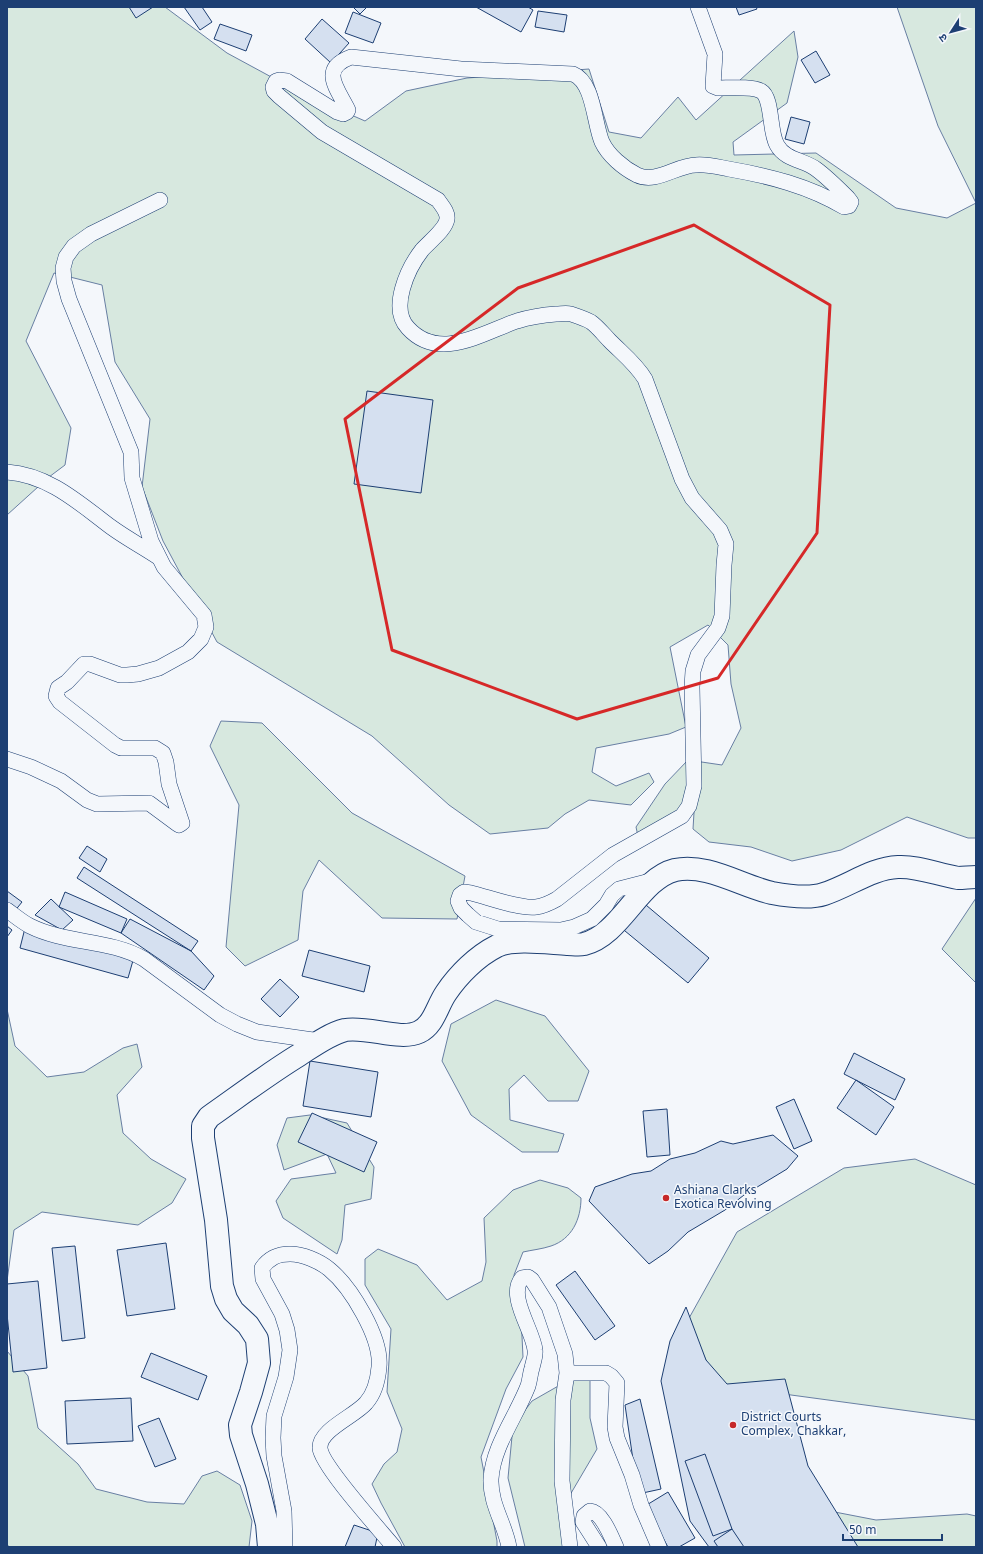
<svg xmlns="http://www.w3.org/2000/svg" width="983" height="1554" font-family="Georgia,'Noto Sans Devanagari',serif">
	<rect width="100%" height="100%" fill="#f4f7fb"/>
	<path fill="#d7e8df" stroke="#687fa3" d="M7,7h158l62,46 72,39 66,29 41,-30 61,-13 122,-9 20,63 32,6 37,-41 18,23 98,-89 4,26 -11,46 -54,39 1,13 82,-2 80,55 51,10 29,-15 -38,-77 -41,-119h79v831h-8l-61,-21 -66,33 -49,11 -41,-14 -42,-5 -16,-13 2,-33 -24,26 -33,14 -2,-9 29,-43 23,-24 34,5 19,-37 -10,-44 -3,-39 -20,-20 -38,22 16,80 -17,7 -73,14 -4,24 24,14 33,-13 5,9 -23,23 -42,-5 -24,14 -17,14 -58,6 -41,-29 -77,-69 -155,-94 -54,-101 -21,-54 8,-68 -35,-57 -13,-77 -48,-12 -28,68 45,87 -6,37 -16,12 -42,38z
		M221,721l41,2 90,90 113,63 -8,43 -75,-1 -63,-58 -16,31 -5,49 -53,26 -19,-19 13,-142 -29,-59z
		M976,898v85l-34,-34z
		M496,1000l49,16 44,55 -11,30h-30l-24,-26 -15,14 1,31 54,14 -6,18h-36l-51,-37 -29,-54 9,-37z
		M7,1009l8,37 32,31 37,-5 39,-24 14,-4 5,23 -25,28 6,38 28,26 35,20 -14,24 -34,22 -96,-13 -28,18 -7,51z
		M310,1115l37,8 27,44 -3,32 -26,6 -3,35 -5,14 -54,-36 -7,-17 15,-22 45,-6 -9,-19 -43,16 -7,-25 10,-27z
		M915,1159l61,26v235l-259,-35 -29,-65 49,-88 107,-64z
		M540,1180l28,8 13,10c0,21 -9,41 -30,48 -9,3 -19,4 -28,6l-9,23 7,41 2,41 -17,32 -25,68 16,84v6h-92l-24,-44 -9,-19 12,-20 13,-12 5,-23 -15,-37 4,-63 -26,-44v-26l13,-10 39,16 30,35 35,-19 4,-19 -2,-44 29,-28z
		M7,1351l21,25 10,52 40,36 18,25 51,13 37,2 18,-28 15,-5 23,14 12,36 -3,26h-239l-3,-2z
		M581,1373l9,7v38l7,31 -30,51 10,47h-52l-17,-69 5,-52 19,-25z
		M809,1507l67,13 91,-6 9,2v31h-155z"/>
	<path fill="#d5e0f0" stroke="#1d3f73" d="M129,7h24l-17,11z
		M184,7h18l10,15 -12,8z
		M353,7h14l-7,7z
		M476,7h52l5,3 -12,22z
		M736,7h20l1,2 -18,6z
		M538,11l29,4 -3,17 -29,-5z
		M353,12l28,11 -8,20 -28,-10z
		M322,19l27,24 -18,20 -26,-24z
		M220,24l32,11 -6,16 -32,-12z
		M816,51l14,24 -15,8 -14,-23z
		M791,117l19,5 -6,22 -19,-5z
		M367,391l66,9 -12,93 -67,-9z
		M87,846l20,13 -7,13 -21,-14z
		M84,867l114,74 -7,10 -114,-73z
		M7,891l15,11 -8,10 -7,-5z
		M65,892l62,27 -6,14 -62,-26z
		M51,899l22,21 -11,10 -27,-15z
		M640,900l69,58 -21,25 -69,-57z
		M130,919l61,32 23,25 -10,14 -83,-57z
		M7,926l5,4 -5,7z
		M25,928l109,29 -6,21 -108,-30z
		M309,950l61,16 -6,26 -62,-16z
		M280,979l19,18 -19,20 -19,-18z
		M854,1053l51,26 -10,21 -51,-26z
		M310,1061l68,11 -7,45 -68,-11z
		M856,1080l38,27 -18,28 -39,-27z
		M794,1099l18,42 -18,8 -18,-42z
		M667,1109l3,46 -23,2 -4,-46z
		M312,1113l65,29 -13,30 -66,-30z
		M773,1135l25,21 -11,13 -43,26 -19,15 -37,22 -20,19 -19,13 -60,-63 6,-14 37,-13 19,-3 19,-12 25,-6 26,-12 12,3z
		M166,1243l9,66 -48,7 -10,-66z
		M75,1246l10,92 -23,3 -10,-93z
		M575,1271l40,55 -20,14 -39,-55z
		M38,1281l9,87 -34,4 -6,-58v-30z
		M686,1307l20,53 21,24 58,-5 23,87 50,81h-149l-19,-26 -29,-140 9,-40z
		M151,1353l56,23 -9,24 -57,-23z
		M131,1398l2,43 -66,3 -2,-43z
		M640,1399l21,90 -23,5 -13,-89z
		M159,1418l17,41 -21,8 -17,-41z
		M705,1454l27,75 -19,7 -28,-75z
		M668,1492l27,46 -16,9h-11l-23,-41z
		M354,1525l24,8 -3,14h-30z
		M732,1529l12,18h-26l-4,-6z"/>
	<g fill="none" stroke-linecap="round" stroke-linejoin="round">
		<defs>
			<path id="minor" d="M7,472c42,3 72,31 104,55 15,11 32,20 47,30
				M7,759l24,8 30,14 26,19 10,4 52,-1 27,20 3,2 3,-2 -13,-39 -3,-22 -3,-9 -8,-5h-34l-6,-3 -55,-43 -4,-6 2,-8 9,-6 17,-18h6l30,11h7l11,-1 21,-6 29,-16 13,-13 5,-12 -2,-12 -40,-48 -13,-26 -19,-63 -1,-26 -62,-153 -5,-18 -1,-13 3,-11 8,-11 17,-12 69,-34
				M654,880l-35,9 -7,6 -6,10 -14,14 -18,8 -13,3 -63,-1 -22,-7 -8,-7 -7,-7 -3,-7 2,-6 4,-3 7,1c17,4 48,16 65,14 8,-1 14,-4 21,-8l56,-44 69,-39 7,-10 5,-20 -2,-99 1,-16 5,-16 20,-27 4,-12 2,-51 2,-21 -6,-14 -28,-32 -10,-19 -37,-100c-9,-15 -22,-25 -35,-38 -6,-6 -12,-14 -19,-19 -5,-3 -14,-6 -20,-8 -5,-1 -10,0 -15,0 -13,1 -26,3 -39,7 -35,12 -78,41 -109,7 -19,-20 0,-60 14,-78 7,-8 24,-21 25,-31 1,-7 -5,-13 -9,-19l-116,-68 -43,-36 -5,-5 -1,-4 3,-6 3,-1 8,1 50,31 6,2 4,-2 1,-2c-11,-22 -29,-41 3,-53l110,12 112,5c21,8 21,50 29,68 6,13 21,26 35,33 19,9 40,-10 59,-10 11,-1 22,2 33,4 40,7 80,17 115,38l5,-1 2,-4 -3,-4c-10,-10 -21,-21 -32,-29 -12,-9 -31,-9 -39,-24 -8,-13 -4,-47 -16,-54 -9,-5 -32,-3 -43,-3l-5,-2 2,-32 -17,-47
				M7,910c7,5 15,12 23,16 36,18 79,13 114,33l76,56 17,9 20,8 63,9
				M567,1373h39l5,3 6,7 -2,44 2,11 15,37 9,30 18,42
				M285,1547l-1,-36 -10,-55 -1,-18 1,-22 12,-39 4,-27 -3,-20 -5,-16 -19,-35 -1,-11c7,-10 15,-14 28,-14 13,0 29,7 39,15 22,18 53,69 50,98 -1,12 -5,27 -13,36 -11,13 -47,27 -46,45 1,17 60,82 74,99
				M509,1547c-4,-23 -19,-43 -18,-68 2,-33 25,-62 37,-93 2,-6 2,-12 4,-18 1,-5 4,-13 3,-18 -2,-20 -28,-54 -13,-72l6,-1 4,3 17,27 16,47 2,19 -4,27 -1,81 8,66
				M599,1547l-16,-25 1,-6 6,-5c12,1 21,25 26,36"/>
			<path id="highway" d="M269,1547l-2,-23 -10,-40 -16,-49 -1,-10 11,-33 8,-29 -2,-24 -9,-14 -15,-14 -7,-12 -4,-13 -6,-66 -13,-82v-12l6,-9c30,-21 59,-43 90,-62 14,-9 30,-21 46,-25 23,-4 55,11 74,2 15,-7 18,-26 27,-39 12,-18 31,-37 51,-47 17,-8 51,-3 70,-2 5,0 12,1 17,0 37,-9 55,-65 91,-74 32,-7 66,16 97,23 16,3 37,6 52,1 25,-8 48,-26 74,-27 21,-1 40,8 60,11 6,0 12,-1 18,-1"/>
		</defs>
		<use href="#minor" stroke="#1d3f73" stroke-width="16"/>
		<use href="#highway" stroke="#1d3f73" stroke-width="24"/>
		<use href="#minor" stroke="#f4f7fb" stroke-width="15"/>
		<use href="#highway" stroke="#f4f7fb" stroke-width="22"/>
	</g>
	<path fill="none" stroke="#d62828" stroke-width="3" stroke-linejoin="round" d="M694,225l136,80 -13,228 -99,145 -141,41 -185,-69 -47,-231 173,-131z"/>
	<g fill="#c62828" stroke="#f4f7fb" stroke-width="1.5">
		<circle cx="666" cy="1198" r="4"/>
		<circle cx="733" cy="1425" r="4"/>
	</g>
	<g text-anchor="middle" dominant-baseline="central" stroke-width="3" stroke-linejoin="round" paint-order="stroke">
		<g font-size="12" fill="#1d3f73" stroke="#f4f7fb" text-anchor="start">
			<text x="674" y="1191">Ashiana Clarks<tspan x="674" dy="14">Exotica Revolving</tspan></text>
			<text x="741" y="1418">District Courts<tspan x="741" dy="14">Complex, Chakkar,</tspan></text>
		</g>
	</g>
	<rect width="983" height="1554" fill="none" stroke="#1d3f73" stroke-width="16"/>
	<g transform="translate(951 32) rotate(234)" stroke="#f4f7fb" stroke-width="3" paint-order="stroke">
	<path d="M0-3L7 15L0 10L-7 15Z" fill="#1d3f73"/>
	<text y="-6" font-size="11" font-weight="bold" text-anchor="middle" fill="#1d3f73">उ</text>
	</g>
	<path d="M843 1534v6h99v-6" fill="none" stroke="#1d3f73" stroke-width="2"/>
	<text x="849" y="1534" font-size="12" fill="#1d3f73" stroke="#f4f7fb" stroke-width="3" paint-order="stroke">50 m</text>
</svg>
